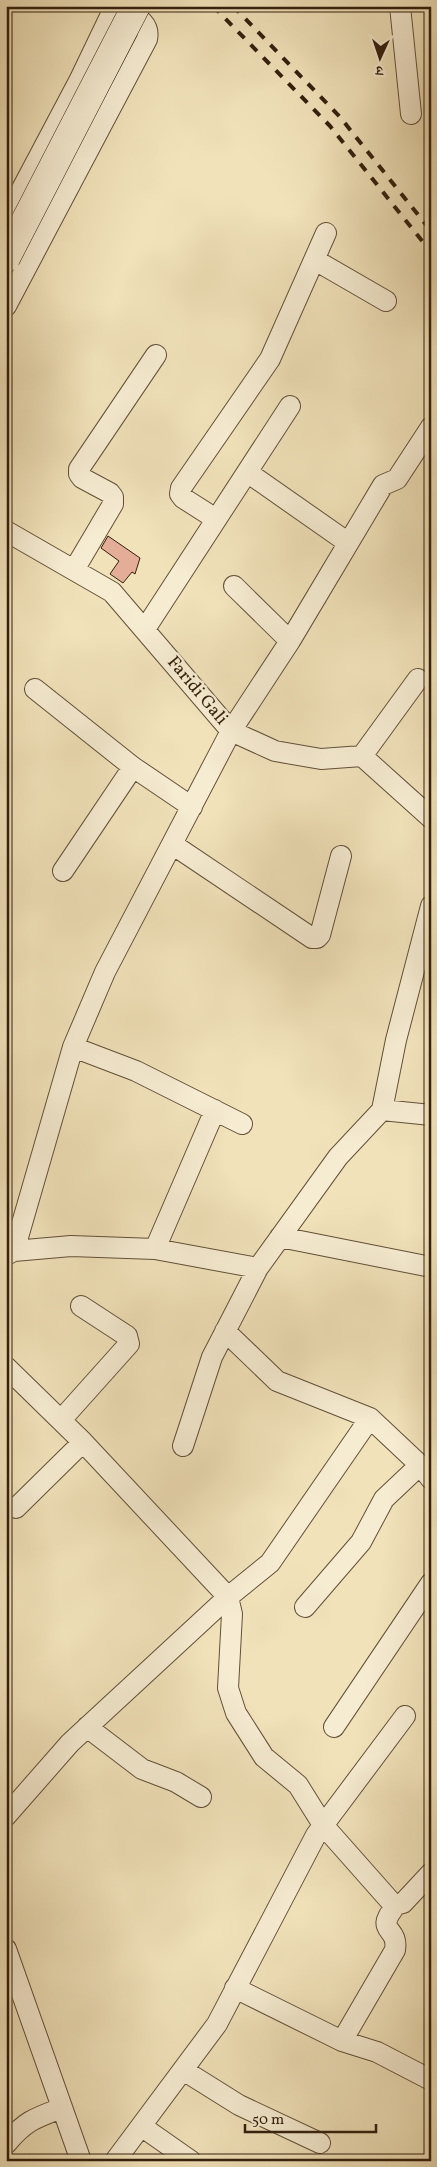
<svg xmlns="http://www.w3.org/2000/svg" width="437" height="2167" font-family="Vollkorn,'Noto Serif Devanagari',serif">
	<rect width="100%" height="100%" fill="#f1e2ba"/>
	<filter id="stains"><feTurbulence type="fractalNoise" baseFrequency=".004" numOctaves="4"/><feColorMatrix values="0 0 0 0 .2 0 0 0 0 .09 0 0 0 0 .02 0 0 0 .5 -.17"/></filter>
	<radialGradient id="worn" r=".72"><stop offset=".6" stop-color="#630" stop-opacity="0"/><stop offset="1" stop-color="#630" stop-opacity=".3"/></radialGradient>
	<path fill="#e4ad98" stroke="#331f0d" d="M108,536l32,22 -5,16 -3,-2 -9,11 -13,-9 9,-13 -18,-13z"/>
	<g fill="none" stroke-linecap="round" stroke-linejoin="round">
		<defs>
			<path id="street" d="M400,6l11,108
				M6,219l73,-138 36,-75
				M315,260l71,41
				M6,306l141,-267c4,-18 -15,-24 -29,-33
				M247,472l100,70
				M216,519l-33,-21 -3,-4 1,-6 89,-129 56,-126
				M6,531l106,61 119,139 44,20 46,8 41,-3 56,-77
				M74,570l39,-66v-7l-3,-4 -28,-15 -3,-4v-5l77,-114
				M234,586l56,55
				M145,629l145,-223
				M35,689l98,78 59,40
				M362,756l69,62
				M172,844l140,94h5l3,-3 21,-79
				M63,871l70,-104
				M73,1047l63,24 106,53
				M382,1110l14,-70 35,-134
				M280,1237l151,30
				M155,1249l60,-139
				M14,1251l59,-204 32,-75 126,-241 59,-90 93,-156 14,-6 34,-52
				M6,1255l8,-4 57,-5 84,3 103,19
				M225,1331l52,50 93,37 50,47 11,14
				M6,1367l77,75 145,155 4,17 -4,74 8,25 28,44 34,28 25,40 69,78 4,2 7,-2 28,-30
				M61,1420l68,-76 -2,-8 -46,-30
				M183,1446l29,-89 46,-89 80,-111 44,-47 49,5
				M16,1508l67,-66
				M305,1607l56,-65 23,-43 36,-34
				M87,1727l55,42 34,13 25,15
				M334,1727l97,-144
				M6,1816l64,-73 158,-146 42,-34 100,-145
				M6,1949l75,212
				M235,1988l107,53 35,11 54,28
				M342,2041l53,-91c4,-25 -22,-16 1,-45
				M183,2070l56,35 81,38
				M141,2126l50,35
				M6,2144c19,-23 29,-26 56,-36
				M115,2161l102,-137 99,-189 89,-119"/>
		</defs>
		<use href="#street" stroke="#625038" stroke-width="22"/>
		<use href="#street" stroke="#f6ecd2" stroke-width="20"/>
		<path stroke="#331f0d" stroke-width="4" stroke-dasharray="9 9" stroke-linecap="butt" d="M213,6l117,120 101,126
			M233,6l107,111 91,114"/>
		<defs>
			<path id="secondary-bridge" d="M6,258l130,-252"/>
		</defs>
		<use href="#secondary-bridge" stroke="#331f0d" stroke-width="29" stroke-linecap="butt"/>
		<use href="#secondary-bridge" stroke="#f6ecd2" stroke-width="28"/>
	</g>
	<g text-anchor="middle" dominant-baseline="central" stroke-width="5" stroke-linejoin="round" paint-order="stroke">
		<g font-size="18" fill="#331f0d" stroke="#f6ecd2">
			<text transform="translate(197 691) rotate(50)">Faridi Gali</text>
		</g>
	</g>
	<rect width="437" height="2167" fill="none" stroke="#f1e2ba" stroke-width="25"/>
	<rect x="8" y="8" width="422" height="2152" fill="none" stroke="#331f0d" stroke-width="2.5"/>
	<rect x="12" y="12" width="412" height="2142" fill="none" stroke="#331f0d"/>
	<g transform="translate(380 58) rotate(183)" stroke="#f6ecd2" stroke-width="4" paint-order="stroke">
	<path d="M0-4L9 19L0 12L-9 19Z" fill="#331f0d"/>
	<text y="-8" font-size="14" font-weight="bold" text-anchor="middle" fill="#331f0d">उ</text>
	</g>
	<path d="M245 2124v8h131v-8" fill="none" stroke="#331f0d" stroke-width="2.5"/>
	<text x="252" y="2124" font-size="15" fill="#331f0d" stroke="#f6ecd2" stroke-width="4" paint-order="stroke">50 m</text>
	<rect width="100%" height="100%" filter="url(#stains)"/>
	<rect width="100%" height="100%" fill="url(#worn)"/>
</svg>
